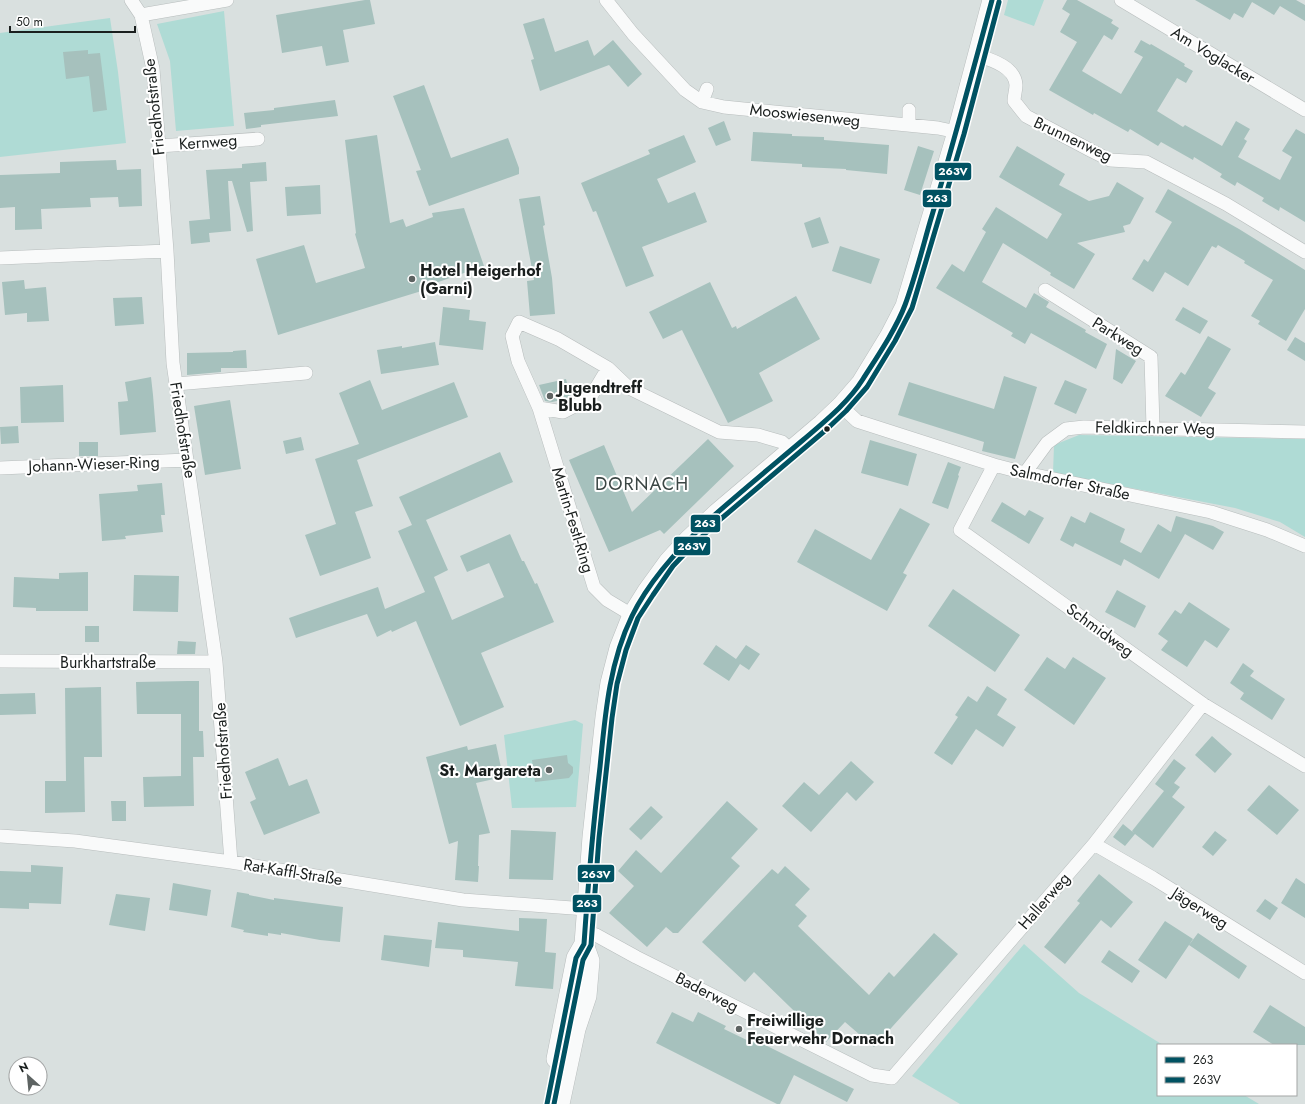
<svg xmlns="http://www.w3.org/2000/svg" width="1305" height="1104" font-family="Jost,sans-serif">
	<rect width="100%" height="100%" fill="#d9e0df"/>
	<path fill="#afdbd5" d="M1008,0h36l-10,26 -30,-11z
		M224,11l10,115 -58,5 -6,-70 -13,-37z
		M110,18l8,54 8,71 -126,14v-124z
		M1079,435l226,4v98l-25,-15 -45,-14 -182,-35 1,-28z
		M575,720l8,4 -7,83 -64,1 -8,-73z
		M1024,944l55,49 84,52h-5v50h86l15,9h-299l-48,-28z"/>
	<path fill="#a6c1bd" d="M365,0h5l5,24 -32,6 6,32 -23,4 -4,-20 -40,7 -6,-38z
		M1067,0h10l36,20 -2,3 8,5 -7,12 -8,-5 -22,36 39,23 22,-37 -9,-5 7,-12 9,5 1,-1 34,20 -1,2 9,5 -7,12 -9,-5 -20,33 26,16 2,-2 37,21 14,-25 14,8 -6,10 3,2 -9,16 42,23 12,-23 -10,-6 14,-22 9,5v-1v89l-25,-15 -1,4 -17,-10 2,-3 -27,-16 -2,4 -15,-9 2,-3 -28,-17 -1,3 -32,-18 -3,4 -28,-17 -2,3 -34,-19 -1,2 -44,-25 28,-48 -17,-10 10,-18 -8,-5z
		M1195,0h101l9,5v16l-25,-15 -6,9 -22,-13 -9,16 -9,-5 -4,7z
		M544,18l11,34 33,-12 6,16 19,-16 29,34 -14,13 -19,-22 -69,26 -9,-31 3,-1 -11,-35z
		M88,50v4l12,-1 7,57 -14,2 -4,-36 -23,3 -3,-27z
		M424,85l27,73 57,-20 11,30v6l-90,32 -13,-35 5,-1 -28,-74z
		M335,100l3,16 -77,9v2l-15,2 -2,-16 30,-3v-2z
		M724,121l7,19 -15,6 -8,-18z
		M753,132l39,2v2l32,1v3l65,5 -2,29 -41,-4v-1l-44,-2v-3l-51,-3z
		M377,135l13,88 13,-4 3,8 27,-10 -1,-4 32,-5 20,58 -57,20 1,3 -150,46 -22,-76 48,-14 12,38 49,-15 -10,-34 1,-1 -11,-93z
		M684,135l12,27 -39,17 11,24 27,-11 12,30 -65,25 12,29 -28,11 -30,-76 -3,1 -12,-29 69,-29 -2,-4z
		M918,146l16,5 -14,44 -16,-5z
		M1017,146l48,28 -6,11 30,16 20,-5 8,-14 27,16 -14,26 -7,2 2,6 -48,11 18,11 -21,35 -24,-14 1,-2 -48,-30 -21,39 44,26 8,-15 15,9 -3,5 40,23 -1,2 22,12 -11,25 -65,-36 -6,11 -14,-8 2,-3 -77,-45 16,-24 12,8 22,-40 -4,-3 14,-22 51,32 15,-25 -63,-37z
		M116,160l1,10 24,-1 1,37 -23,1 -1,-10 -28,1 1,9 -50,2 1,20 -27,1v-23l-15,1v-33l60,-2v-11z
		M266,162l1,19 -17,1 3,49 -6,1 -15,-51h-4l3,50 -22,2 1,9 -19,2 -2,-23 21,-2 -4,-49 36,-2v-4z
		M320,185l1,29 -34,2 -2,-29z
		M1168,189l71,40 66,41v39l-19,32 -28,-17 2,-3 -9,-5 22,-36 -29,-17 1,-2 -27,-16 -2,3 -4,-2 -24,40 -23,-14 -12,20 -21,-13 12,-20 4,3 24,-40 -17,-10z
		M540,196l5,29 -2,1 9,52 3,36 -25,2 -3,-35 7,-1 -15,-81z
		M820,217l9,26 -17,5 -8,-25z
		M840,246l40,13 -9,25 -39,-13z
		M24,280l1,9 21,-2 3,34 -22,1v-9l-22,2 -3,-33z
		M710,282l22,46 4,-2 1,3 59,-33 24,43 -61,34 14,28 -45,22 -46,-93 -19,9 -14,-27z
		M142,297l2,27 -29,2 -2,-28z
		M443,307l27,3 -1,10 17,2 -3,28 -44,-5z
		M1183,307l25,14 -8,13 -25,-14z
		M1208,336l23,13 -23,39 8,5 -15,24 -36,-21 16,-24 4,3z
		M1295,337l10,6v18l-18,-11z
		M435,342l4,23 -58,9 -4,-24 25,-4v2z
		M1116,349l20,12 -14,23 -9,-5z
		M246,350l1,18h-26v4l-34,3v-22l46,-1v-1z
		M1004,376l33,11 -22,72 -33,-8 2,-9 -86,-27 11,-33 85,27z
		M151,377l2,18 3,37 -36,3 -2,-33 10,-1 -3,-19z
		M566,379l5,19 -19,4 -7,-1 -6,-16z
		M370,380l12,30 72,-28 14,35 -111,43 16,46 -18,6 16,46 -51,18 -15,-41 31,-11 -21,-65 44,-15 -20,-51z
		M1065,380l22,9 -11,25 -22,-10z
		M63,385l1,37 -43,1 -1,-36z
		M230,400l11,69 -36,6 -11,-69z
		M18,426l1,17 -18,1 -1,-17z
		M301,437l3,13 -18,4 -3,-13z
		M708,439l26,27 -70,68 -4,-4 -51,22 -40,-92 35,-15 28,67z
		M870,440l47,14 -9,32 -47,-13z
		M79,442h19v14h-19z
		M500,452l13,30 -87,38 22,50 -14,7 18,43 52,-23 -15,-34 -22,9 -7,-16 50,-22 12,27h2l11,23 2,-1 17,39 -73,31 23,54 -44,19 -44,-105 -24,11 -1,-2 -14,7 -10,-23 -71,24 -7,-20 89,-31 7,22 40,-17 -27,-61 14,-6 -13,-28z
		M948,462l13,5 -3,8 1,1 -11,33 -16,-6z
		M162,483l3,32h-4l2,17 -38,4 1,3 -24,2 -3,-47 39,-3 -1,-6z
		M1002,502l23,14 4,-6 15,8 -15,26 -38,-23z
		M900,508l30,16 -27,49 4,2 -20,36 -90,-49 18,-33 56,31z
		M1090,512l35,17 -5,13 21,11 17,-29 13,8 5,-16 37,10 11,6 -11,18 -28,-16 -26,45 -35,-20 -3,7 -46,-23 -2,4 -13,-7 11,-24 14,7z
		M88,572v39h-52v-3l-23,-1 1,-30 45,2v-6z
		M134,575l45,1 -1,36 -45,-1z
		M953,589l67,46 -25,37 -67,-46z
		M1117,590l29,16 -11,22 -30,-16z
		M1189,602l41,27 -13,19 -12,-8 -18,27 -26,-17 7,-9 -10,-7 17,-24 6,4z
		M85,626h14v16h-14z
		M178,641l18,1 -1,12h-18z
		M716,645l20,14 10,-14 14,9 -11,16 -9,-6 -11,17 -26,-17z
		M1047,657l18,12 8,-12 33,21 -32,47 -50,-35z
		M1243,663l11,8 -4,5 35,23 -13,21 -32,-21 4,-6 -14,-10z
		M188,681h11v50h4l1,26h-11l1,49 -50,1 -1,-30 38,-1v-62h-44l-1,-32z
		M987,686l20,13 -10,16 19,12 -13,20 -27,-18 -24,36 -18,-12 24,-36 -3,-2 13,-19 9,6z
		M101,687l1,70h-18l1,55 -40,1v-32h21l-1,-93z
		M35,693l1,21 -36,1v-21z
		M1212,736l20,18 -17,19 -20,-18z
		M496,744l7,33 -27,6 14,50 -11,2 -1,31h1l-1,16 -23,-2 3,-39 -9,3 -23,-87 41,-11 1,4z
		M567,755l1,8 5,4v6l-4,5 -34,4 -3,-22z
		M278,758l11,28 18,-7 13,34 -56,22 -14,-33 6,-3 -11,-27z
		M1174,759l12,9 -12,15 6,4 -8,10 13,10 -32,41 -18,-14 -10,12 -12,-9 10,-13 11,9 -2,-2 32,-40 -9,-7z
		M851,761l23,21 -18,19 -9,-9 -36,40 -29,-26 22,-24 15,13z
		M1269,785l30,25 -22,25 -30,-25z
		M111,801h15v20h-14z
		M727,801l31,28 -27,29 9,8 -62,67h-5l-7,-6 -19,20 -38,-34 25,-27 -16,-15 18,-21 25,23z
		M651,806l12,11 -22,23 -12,-11z
		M511,830l45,2 -3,48 -44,-1z
		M1215,831l12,9 -14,16 -11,-9z
		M31,865l32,2 -2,37 -32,-1v6l-29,-1v-37l31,1z
		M785,866l25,23 -15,16 12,11 -9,10 71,69 20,-23 5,5 40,-44 24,21 -84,93 -29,-25 -19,20 -72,-70 -9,10 -43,-40 70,-73 6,5z
		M1099,874l34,28 -22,26 -10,-8 -36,44 -21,-17 36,-44 -3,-2z
		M1296,878l9,6v34l-24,-15z
		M173,883l38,7 -4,26 -38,-6z
		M237,892l12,2v1l25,5v-2l69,9 -3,35 -20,-2 -39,-7v2l-13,-2v3l-25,-4 1,-2 -13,-3z
		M116,894l34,4 -5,33 -36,-6z
		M1265,899l13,9 -8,12 -14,-9z
		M519,918l28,1 -2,33 11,1 -3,36 -38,-3 3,-24 -55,-5v-7l-28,-2 3,-26 81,9z
		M1165,921l28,18 -27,40 -28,-19z
		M1198,933l49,33 -8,13 -50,-34z
		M384,935l48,5 -3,27 -48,-7z
		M1109,950l31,21 -8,12 -31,-21z
		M1270,1005l35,22v18h-31l-21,-13z
		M672,1012l21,10 5,-10 28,14 -2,3 29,14 2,-3 99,49 -7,13 -53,-27 -14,29h-3l-121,-61z"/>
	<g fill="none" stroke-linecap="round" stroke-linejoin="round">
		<defs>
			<path id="street" d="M131,0l10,15 12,54 14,182 6,112 43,299 15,200
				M606,0l27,34 52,56 17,12 22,5 214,21 19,4
				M1121,0l184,110
				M141,15l86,-15
				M977,55c15,5 38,12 39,30 0,5 -2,11 -2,16l12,15 66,35 18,9 36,2 80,42 79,48
				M702,102l5,-13
				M909,125v-15
				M159,146l99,-7
				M0,258l167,-7
				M1045,290l106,67 2,71
				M176,384l130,-11
				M841,406l16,15 137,44 27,7 190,40 56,18 38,16
				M539,408l24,4 27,-14 18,-30
				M994,465l-34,65 243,174 102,62
				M0,468l187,-8
				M1025,473l22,-30 19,-14 18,-2 221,5
				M632,615l-25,-15 -13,-13 -55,-179 -21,-47 -6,-25 7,-14 39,17 50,29 21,20 90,44 39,3 24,7 10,9
				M0,661l216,1
				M0,836l75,5 156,21 232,38 123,9
				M1094,844l59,34 152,95
				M584,931l12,4 40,22 236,118 20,3 202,-234 109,-140"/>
			<path id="secondary" d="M556,1059l20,-101 8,-14
				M560,1104l16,-75 11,-33 3,-35 -6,-17 8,-107 13,-120 5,-34 9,-35 13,-33 15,-24 21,-29 21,-23 28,-26 105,-89 19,-18 20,-23 28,-46 16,-31 22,-74 30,-100 35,-132"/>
		</defs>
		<use href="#street" stroke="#b8bdbd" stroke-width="14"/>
		<use href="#secondary" stroke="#b8bdbd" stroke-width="20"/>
		<use href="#street" stroke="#f9fafa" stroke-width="13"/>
		<use href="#secondary" stroke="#f9fafa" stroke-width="19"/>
		<defs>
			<path id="bus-1" d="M547,1104l29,-146 8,-14c4,-59 9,-118 16,-177 5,-51 9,-104 32,-151 17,-35 48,-69 77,-96 30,-27 62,-53 94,-80 21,-18 45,-37 60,-61 14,-22 33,-50 42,-74 10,-27 17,-55 25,-83 22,-73 42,-148 62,-222"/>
			<path id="bus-2" d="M554,1104l29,-144 8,-15 8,-107 13,-120 5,-34 9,-34 12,-32 15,-23 20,-29 21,-22 28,-26 105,-89 19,-18 21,-24 28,-46 17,-33 52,-174 35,-132"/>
		</defs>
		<use href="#bus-1" stroke="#fff" stroke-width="8"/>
		<use href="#bus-2" stroke="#fff" stroke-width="8"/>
		<use href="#bus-1" stroke="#005262" stroke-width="5"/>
		<use href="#bus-2" stroke="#005262" stroke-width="5"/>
	</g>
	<g fill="#5d6362" stroke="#fff" stroke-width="1.5">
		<circle cx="412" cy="279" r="4"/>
		<circle cx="550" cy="396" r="4"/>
		<circle cx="549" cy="770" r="4"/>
		<circle cx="739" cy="1029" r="4"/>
	</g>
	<circle fill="#1a1f1e" stroke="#fff" stroke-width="1.5" cx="827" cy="429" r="3.5"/>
	<g text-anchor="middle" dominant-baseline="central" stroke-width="4" stroke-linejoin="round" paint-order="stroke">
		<g font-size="16" fill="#1a1f1e" stroke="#fff">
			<text transform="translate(1213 55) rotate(31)">Am Voglacker</text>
			<text transform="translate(154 107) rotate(-96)">Friedhofstraße</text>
			<text transform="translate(805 115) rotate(6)">Mooswiesenweg</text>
			<text transform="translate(1073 139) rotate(25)">Brunnenweg</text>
			<text transform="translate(208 142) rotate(-4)">Kernweg</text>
			<text transform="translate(1118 336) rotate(32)">Parkweg</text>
			<text transform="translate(1155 428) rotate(1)">Feldkirchner Weg</text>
			<text transform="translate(183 430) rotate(81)">Friedhofstraße</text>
			<text transform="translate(94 464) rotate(-2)">Johann-Wieser-Ring</text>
			<text transform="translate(1070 482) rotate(12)">Salmdorfer Straße</text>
			<text transform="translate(573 520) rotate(73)">Martin-Festl-Ring</text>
			<text transform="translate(1100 630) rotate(36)">Schmidweg</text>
			<text x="108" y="662">Burkhartstraße</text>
			<text transform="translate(223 751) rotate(-94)">Friedhofstraße</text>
			<text transform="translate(293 872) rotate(9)">Rat-Kaffl-Straße</text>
			<text transform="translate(1044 901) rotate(-49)">Hallerweg</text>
			<text transform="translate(1200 908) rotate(32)">Jägerweg</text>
			<text transform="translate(707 992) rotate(27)">Baderweg</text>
		</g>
		<g font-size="16" font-weight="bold" fill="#1a1f1e" stroke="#fff" text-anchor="start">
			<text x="420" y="270">Hotel Heigerhof<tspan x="420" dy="18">(Garni)</tspan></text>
			<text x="558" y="387">Jugendtreff<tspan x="558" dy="18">Blubb</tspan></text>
			<text x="541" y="770" text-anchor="end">St. Margareta</text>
			<text x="747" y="1020">Freiwillige<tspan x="747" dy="18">Feuerwehr Dornach</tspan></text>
		</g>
		<g font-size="18" letter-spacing="1" fill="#3b4644" stroke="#fff">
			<text x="642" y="484">DORNACH</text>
		</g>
	</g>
	<g stroke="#fff" stroke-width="1.5">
		<rect x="934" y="162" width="38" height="19" rx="4" fill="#005262"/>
		<rect x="922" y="189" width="30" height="19" rx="4" fill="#005262"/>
		<rect x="690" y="514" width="31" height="19" rx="4" fill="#005262"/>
		<rect x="673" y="536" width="38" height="20" rx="4" fill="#005262"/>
		<rect x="577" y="864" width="38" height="19" rx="4" fill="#005262"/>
		<rect x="572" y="894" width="30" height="19" rx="4" fill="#005262"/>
	</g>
	<g font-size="11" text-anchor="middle" font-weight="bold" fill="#fff">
		<text x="953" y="175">263V</text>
		<text x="937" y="202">263</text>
		<text x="705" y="527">263</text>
		<text x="692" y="550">263V</text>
		<text x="596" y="878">263V</text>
		<text x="587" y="907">263</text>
	</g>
	<rect x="1157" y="1044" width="140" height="52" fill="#ffffff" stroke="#a3a5a5"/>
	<rect x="1165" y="1057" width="20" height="6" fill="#005262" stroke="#a3a5a5"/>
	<text x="1193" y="1064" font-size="12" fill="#1a1f1e">263</text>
	<rect x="1165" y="1077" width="20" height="6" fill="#005262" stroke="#a3a5a5"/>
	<text x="1193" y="1084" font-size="12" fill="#1a1f1e">263V</text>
	<g transform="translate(28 1076) rotate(333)"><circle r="19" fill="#ffffff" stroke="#a3a5a5"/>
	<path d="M0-3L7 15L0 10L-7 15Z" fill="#5d6362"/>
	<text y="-6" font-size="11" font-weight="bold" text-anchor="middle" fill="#1a1f1e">N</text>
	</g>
	<path d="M10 26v6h125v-6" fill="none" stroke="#1a1f1e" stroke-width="2"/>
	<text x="16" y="26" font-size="12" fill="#1a1f1e" stroke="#ffffff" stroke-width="3" paint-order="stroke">50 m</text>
</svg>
